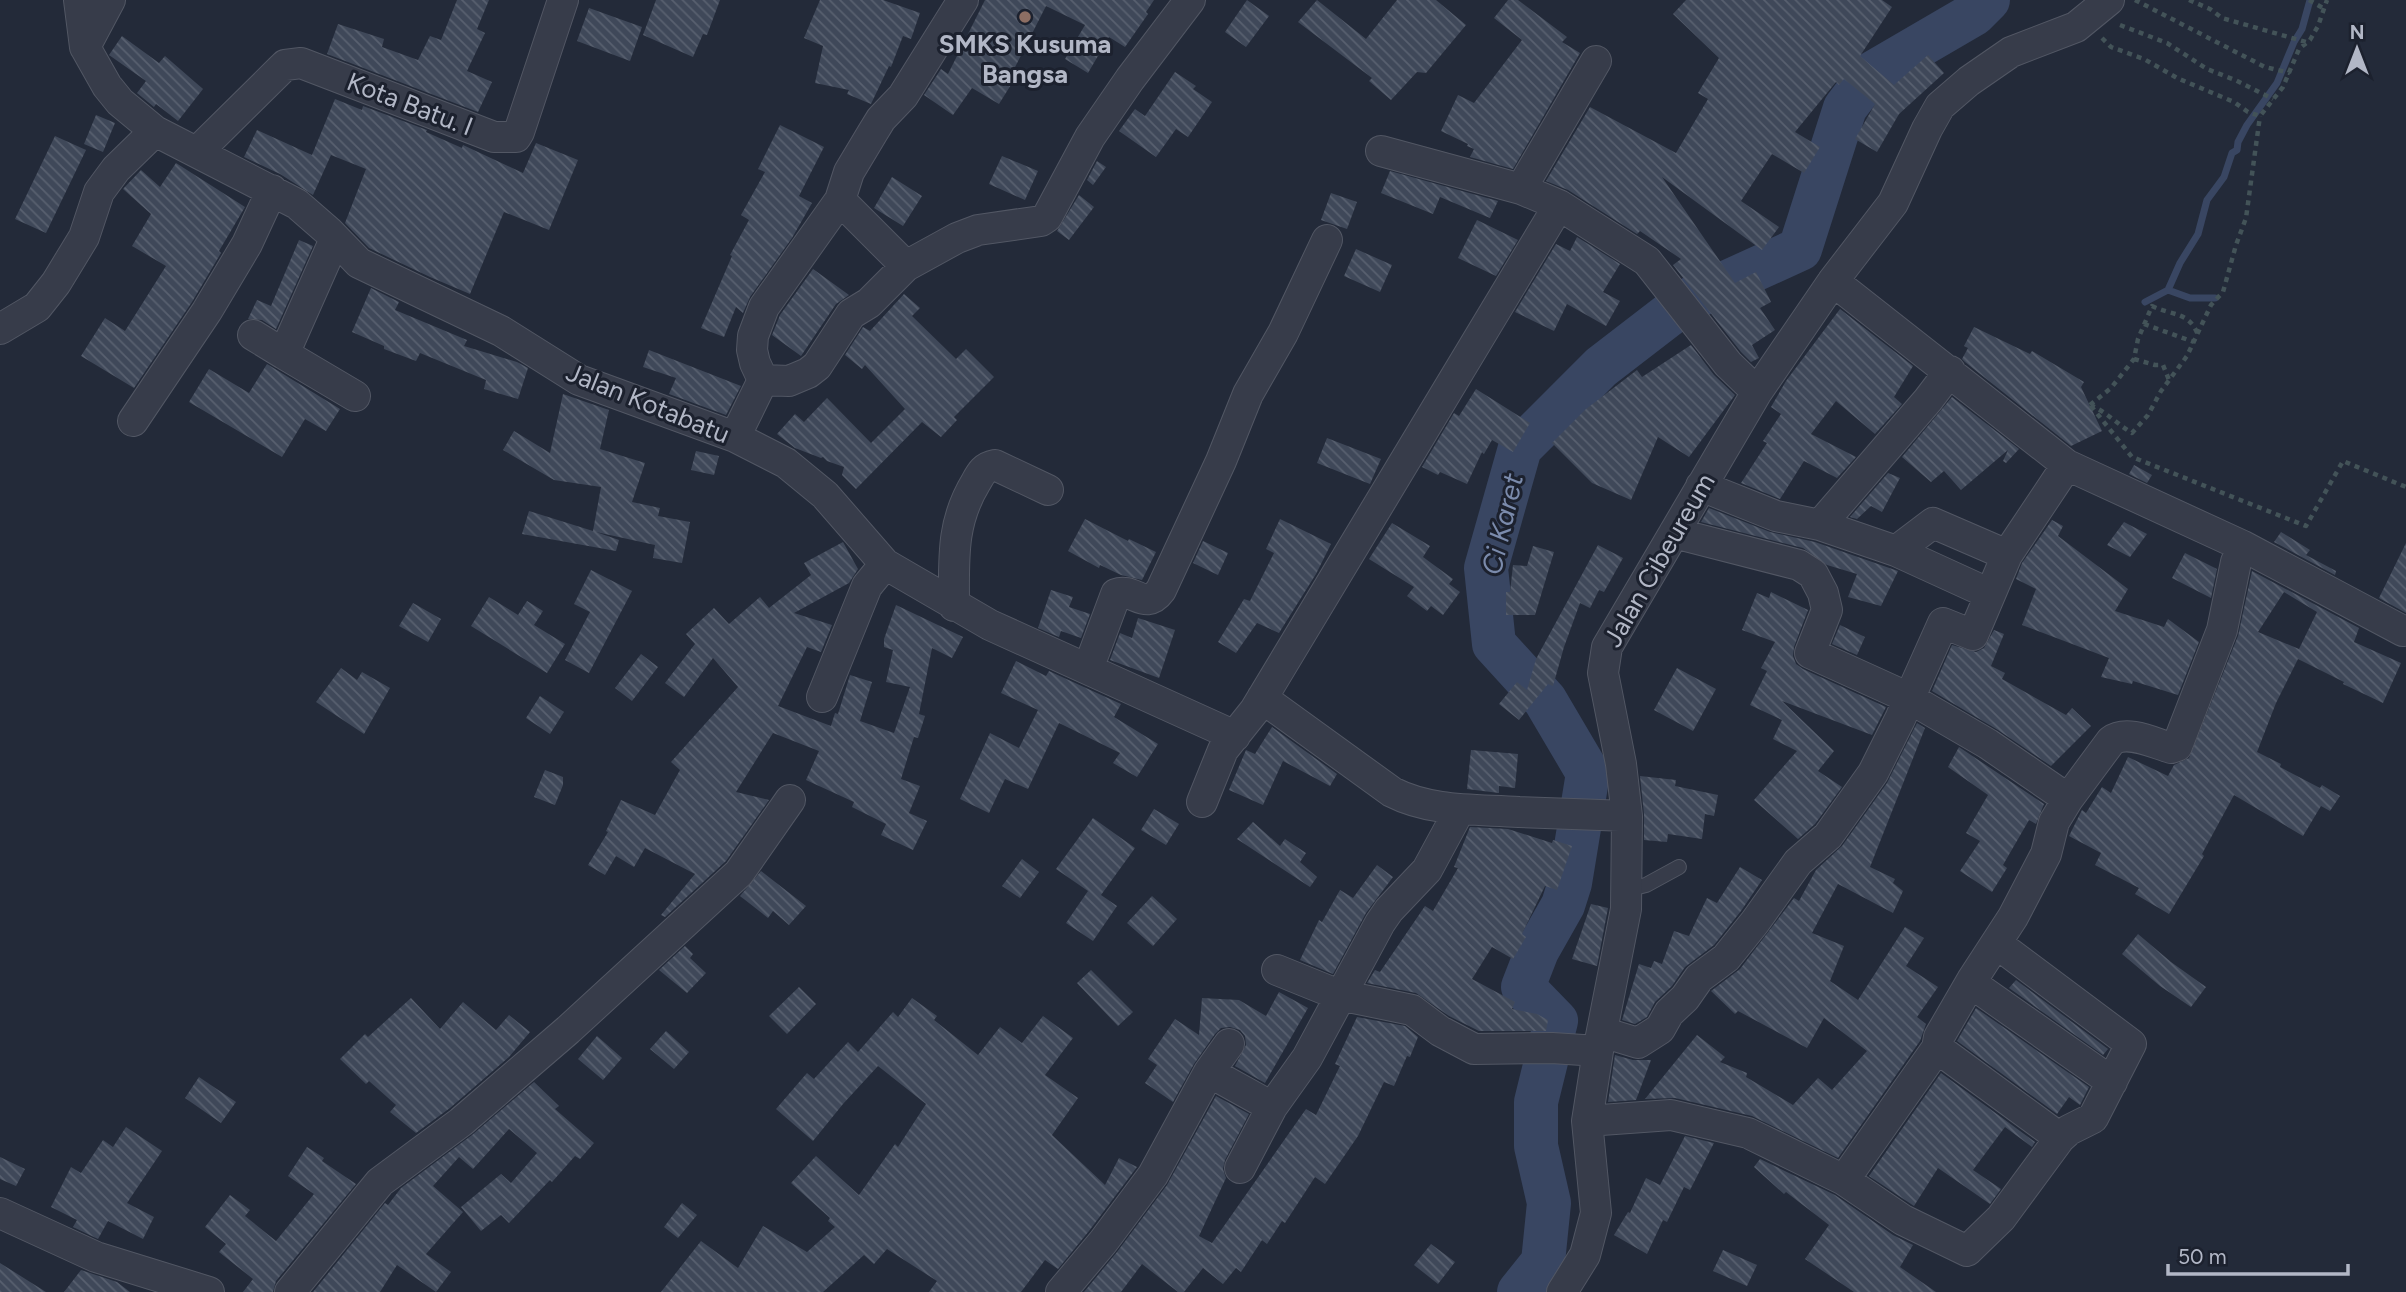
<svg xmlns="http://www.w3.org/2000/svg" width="2406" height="1292" font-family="Figtree,sans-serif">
	<defs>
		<pattern id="building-back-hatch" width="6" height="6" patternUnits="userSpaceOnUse" patternTransform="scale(1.75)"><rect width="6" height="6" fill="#3f4859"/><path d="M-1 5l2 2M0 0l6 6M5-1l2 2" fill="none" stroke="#58606f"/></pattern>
	</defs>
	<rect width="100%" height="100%" fill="#232a39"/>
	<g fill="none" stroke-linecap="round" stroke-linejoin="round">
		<path stroke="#394662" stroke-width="7" d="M2168,290l12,-27 18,-29 9,-34 17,-23 8,-24 5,-3 1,-8 9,-17 30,-42 17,-41 8,-13 8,-29
			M2145,302l23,-12 22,8h25"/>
		<path stroke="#394662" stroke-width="44" d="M1519,1292l24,-30 6,-59 -13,-57v-44l20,-81 -33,-34 14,-36 26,-46 7,-22 18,-110 -43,-73 -51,-56 -8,-76 34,-120 81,-81 87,-67 112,-51 45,-141 26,-34 103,-60 14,-14"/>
	</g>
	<path fill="url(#building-back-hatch)" fill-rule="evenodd" d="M457,0h32l-12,29 8,4 -18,38 25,11 -14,30 -151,-58 11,-30 46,15 -2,8 36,13 12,-24 11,4z
		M656,0h64l-13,35 -4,-1 -10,23 -50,-22z
		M820,0h63l37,13 -9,26 -8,-3 -12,31 -2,-1 -18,38 -24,-10 2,-4 -34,-7 8,-37 -19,-8z
		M985,0h169l-8,12 2,2 -23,33 -16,-10 -21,36 -23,-14 20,-34 -39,-19 -36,71 4,3 -15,24 -27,-16 -19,27 -29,-20 17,-26 7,5z
		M1247,0l22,16 -23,31 -21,-15z
		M1317,0l49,39 31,-39h39l30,25 -40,48 -9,-1 -26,28 -22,-19 3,-3 -74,-56z
		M1508,0h10l49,37 -5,5 18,11 -67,116 -43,-12 4,-8 -7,-3 1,-2 -27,-13 17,-36 16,8 48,-63 -28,-22z
		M1686,0h196l10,7 -32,49 34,29 34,-30 16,18 -45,41 -22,38 -22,-13 20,-35 -31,-25 -5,6 -3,-3 -41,50 25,15 -16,26 -32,-19 -31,47 38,26 -17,23 -100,-73 73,106 21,-11 15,30 -11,6 15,22 -23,15 7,13 -8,4 -10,-10 -68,-87 8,-6 -41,-28 -3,3 -69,-44 -22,-9 44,-74 86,46 32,-54 -10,-6 21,-35 -46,-44z
		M589,8l53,19 -12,34 -53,-20z
		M122,36l37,27 6,-7 38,33 -25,32 -22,-17 -2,3 -17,-14 9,-12 -37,-26z
		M1175,72l21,14 -3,3 19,13 -24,35 -12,-8 -20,28 -37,-26 16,-22 10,7z
		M335,99l27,11 1,-4 64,24 -1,2 36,16 1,-3 60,28 13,-30 42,17 -29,70 -45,-18 -34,82 -40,-17 -61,-29 -24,-25 21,-54 -35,-14 -18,40 -33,-21 -36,-17 13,-27 55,25z
		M96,115l19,8 -12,29 -19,-8z
		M780,125l44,22 -25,49 13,7 -20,35 -42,59 -7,16 -7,-6 -12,30 -23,-9 31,-72 -2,-1 19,-35 -8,-5 24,-43 -7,-3z
		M55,136l31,14 -40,83 -31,-14z
		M1002,156l36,15 -13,29 -36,-16z
		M1097,161l9,6 -13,18 -6,-5z
		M176,163l69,44 -26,44 2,2 -29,49 -58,86 -53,-32 24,-38 20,13 41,-65 -34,-20 19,-32 -28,-25 18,-19 19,17z
		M1390,171l108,30 -8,17 -50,-21 -7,17 -52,-21z
		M892,177l30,19 -19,30 -29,-18z
		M1331,193l26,9 -10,27 -26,-9z
		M1079,195l15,12 -25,33 -12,-9z
		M1477,220l41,20 -22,36 -38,-18z
		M1577,237l43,27 -17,28 17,9 -14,25 -39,-22 -13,27 -39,-19 41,-68 14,7z
		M299,240l14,6 -37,83 -14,-9 -14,-1 9,-19 14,6z
		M1356,249l36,16 -12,27 -36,-16z
		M813,269l36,26 -13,9 -35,52 -29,-21 8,-20z
		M371,288l28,14 -4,8 72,30 -3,6 53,16 11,6 -10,31 -34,-10 2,-9 -66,-27 -4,8 -32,-12v-3l-32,-14z
		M904,294l16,14 -8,8 44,43 10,-10 28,28 -40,40 3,3 -16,17 -19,-15 -66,67 -14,-14 2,-8 -17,-6 -4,-4 -2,1 -26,-10 -18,-14 18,-20 9,8 23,-24 44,45 34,-34 -40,-44 -3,4 -17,-14 18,-28 7,4z
		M1840,309l73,57 -19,31 8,7 -27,30 -39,-33 -25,33 45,23 -19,21 -33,-17 -24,38 -39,-16 26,-40 -4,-2 18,-27 -10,-7 15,-26z
		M1974,327l56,27 2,-3 52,31 -3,5 21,44 -31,15 -106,-84 -3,-3 6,-11 -4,-2z
		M1691,345l23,30 21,20 -46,62 -31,-20 -27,63 -39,-17 -40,-40 34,-34 51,-39 5,7z
		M649,350l92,36 -15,29 -57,-21 7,-16 -33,-11z
		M267,364l73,45 -14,22 -21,-12 -23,38 -93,-55 20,-33 40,24z
		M1476,389l54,34 -17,29 -21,-12 -8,14 -2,-2 -15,32 -27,-12 -2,3 -16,-8 32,-54 5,3z
		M563,394l46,16 -9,39 45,14 -13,39 28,6 -2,8 32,6 -8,41 -29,-5 2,-13 -59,-13 23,8 -3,11 -94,-17 7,-23 64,20 8,-44 -47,-7 -51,-30 11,-19 36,22z
		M1952,397l67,52 -13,14 -3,-2 5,-11 -47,40 -17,-19 -13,11 -29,-25z
		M1327,438l54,21 -11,25 -53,-21z
		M696,451l23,5 -5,19 -23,-5z
		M2134,465l18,10 -5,8 -18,-9z
		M1888,473l12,5 -18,34 -11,-6 -14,13 -7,-2z
		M1709,508l61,24 45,10 83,29 -17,35 -33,-9 9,-23 -30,-9 -24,-17 -102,-26z
		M1085,519l43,22 1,-2 27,13 -14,28 -21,-5 -21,-10 -1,3 -31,-17z
		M1280,519l51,25 -15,30 -37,59 -22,-10 -21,30 -18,-11 26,-43 6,2 24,-48 -8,-4z
		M2052,520l11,6 -5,10 70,53 -13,22 49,16 4,-8 31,23 -21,53 -45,-14 -1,3 -31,-7 8,-19 -87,-33 14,-36 -20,-10 6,-16z
		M2124,522l23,12 -17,23 -23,-12z
		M1392,523l38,23 -7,11 30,22 -4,5 11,8 -17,23 -12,-9 -4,5 -20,-15 7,-9 -45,-28z
		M2281,532l29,18 -4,5 30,16 -1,4 -61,-33z
		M1203,541l25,12 -10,22 -25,-12z
		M843,542l15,27 -9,14 -55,30 38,12 -11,27 -14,-5 -29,59 53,20 4,-13 3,1 12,-39 22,7 -12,39 34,12 16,-46 -24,-5 7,-32 -9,-3v-8l12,-34 67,32 -11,21 -20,-10 -13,66 6,2 -7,22 -4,-1 -13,42 19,7 -11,27 18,8 -14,29 -32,-15 5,-11 -34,-17 2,-5 -48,-22 13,-29 -46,-18 -37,59 33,8 -43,61 -61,56 -4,-2 34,-41 -50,-26 -11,19 -18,-11 -11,19 -17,-10 20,-33 -2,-1 15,-31 34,15 25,-45 -9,-8 67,-75 -25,-29 -29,39 -19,-14 30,-39 -9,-10 28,-26 15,16 31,-27 9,11 42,-33 -7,-12z
		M2406,543v70l-27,-15z
		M1598,545l25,13 -19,34 -5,-2 -9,18 -10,-5 -16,44 -11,39 -5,-2 -29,36 -20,-16 18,-22 10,8 9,-31z
		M1533,546l21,6 -19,63h-29v-23h4l3,-27 14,1z
		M2185,553l32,16 -6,29 -39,-20z
		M591,570l41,21 -43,82 -24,-13 25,-48 -16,-8z
		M2252,571l107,57 -5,14 47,21 -18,40 -40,-19 1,-2 -46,-23 -22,44 -19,49 24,12 -1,3 40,21 2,-3 18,11 -10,15 -9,-5 -18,30 -69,-41 -32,59 2,2 -35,58 -34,-20 4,-6 -44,-23 6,-12 -32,-17 13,-26 4,3 16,-26 9,6 17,-36 40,19 6,-11 15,-7 49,-122zM2284,592l33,20 -18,37 -41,-17z
		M1051,590l22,7 -4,10 21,7 -9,24 -20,-7 -2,6 -21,-9z
		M1771,592l37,18 -14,37 -1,9 3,8 7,5 83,38 -14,28 -90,-34 52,50 -16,20 24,16 -27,37 -17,15 -44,-39 43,-49 -24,-12 9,-19 -32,-15 17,-34 -6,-3 14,-26 -33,-12 15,-37 12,5z
		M489,597l29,18 9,-14 16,10 -9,14 31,19 -18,29 -76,-47z
		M413,603l28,16 -13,23 -29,-16z
		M1138,618l37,12 -16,48 -49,-18 10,-27 12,5z
		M1840,625l25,12 -8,18 -25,-11z
		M1994,630l10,4 -13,32 14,7 -3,6 64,36 6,-7 19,18 -40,40 -53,-36 -66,-39 20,-46 24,7 8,-4z
		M641,654l17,13 -26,34 -17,-13z
		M1016,661l30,15 3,-5 72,33 -7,13 44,27 -21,33 -24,-14 7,-10 -61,-30 -31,66 -23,-10 -16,34 -29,-14 30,-66 29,15 19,-38 -37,-17z
		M341,668l16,12 5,-8 28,16 -26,46 -48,-32z
		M1677,668l39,21 -23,42 -39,-21z
		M540,696l24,16 -14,22 -24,-16z
		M1917,723l8,5 -55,139 25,12 -2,4 10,8 -10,22 -55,-29 -26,49 32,13 -14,35 28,19 47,-73 19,11 -18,28 32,21 -21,30 9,7 -6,17 -82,117 -86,-42 -77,-18 -30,1 52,-64 28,22 -5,5 27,11 -1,4 47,28 25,-27 14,12 35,-39 -43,-33 -17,30 -69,-37 -3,3 -24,-23 29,-22 54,-71 5,3 17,-31 26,-24 45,-63z
		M1272,727l65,47 -7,12 -47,-25 -20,44 -34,-15 17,-40 9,4z
		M1959,747l85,57 -8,20 -7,-4 -26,45 4,3 -15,24 -32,-21 20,-30 -14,-8 22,-38 -40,-28z
		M1471,750l47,4 -3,34 -16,-2v7l-32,-4z
		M545,770l18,7v8l-8,20 -21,-8z
		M1640,776l36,4 -1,6 43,9 -4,21 -9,-2 -3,25 -34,-5 -1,8 -23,-2v-26z
		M1154,809l25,15 -13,21 -25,-15z
		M1093,818l42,30 -34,47 16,11 -24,35 -27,-18 22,-32 -32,-22z
		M1253,822l27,24 5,-7 21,14 -6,9 17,15 -7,10 -73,-48z
		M1470,827l38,2 44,14 1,-3 19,6 -15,44 -12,-4 -23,48 4,3 -13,22 -21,-12 -20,32 43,23 -3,7 25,5 11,6 -2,11h-67l-30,-15 -33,-23 -49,-10 8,-13 5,2 45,-66 8,5 25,-43 -4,-1z
		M1022,859l17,13 -19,26 -18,-12z
		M1377,865l16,12 -27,36 -33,61 -33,-14 19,-40 3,2 18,-32 13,8z
		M1740,867l22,13 -21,31 -27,34 -29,22 -13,19 -17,16 -8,15 -12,7 -13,-4 17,-56 12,4 3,-7 8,3 12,-33 15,5 18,-38 10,5z
		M761,871l45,35 -17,19 -16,-14 -5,7 -28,-22z
		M1152,896l25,23 -24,27 -26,-23z
		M1591,904l17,4 -11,58 -25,-7z
		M2138,934l33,28 35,25 -15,20 -31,-21 -38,-32z
		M685,946l8,8 -3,4 16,15 -19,20 -28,-23z
		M1091,970l42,42 -15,14 -41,-43z
		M2016,980l92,69 -5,6 -94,-67z
		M799,987l17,17 -29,30 -18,-18z
		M1279,992l29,16 -43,75 -30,-17 11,-21 -1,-9 -5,-6 -10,-3 -9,1 -6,6 -21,30 -21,38 -28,-19 12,-18 -9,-6 27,-40 24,16 3,-37 37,2 27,16z
		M411,998l29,31 23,-27 33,28 13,-15 21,17 -21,25 -59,51 -34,25 -26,-21 6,-7 -27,-24 -3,3 -26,-25 25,-25 3,3z
		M912,998l25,18 -3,4 44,35 22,-28 22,16 21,-27 30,22 -28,37 33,23 -26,37 53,50 14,-27 18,9 -48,64 -31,38 -13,-9 -24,32h-92l8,-11 -50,-32 -13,15 -10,-9 -41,37h-162l40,-51 37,27 25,-42 44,26 28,-25 -7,-6 2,-3 -39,-35 25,-27 43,39 36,-51 3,3 28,-43 -48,-38 -35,38 -30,37 -37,-32 31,-36 7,6 34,-37 10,10 35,-40 5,5z
		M1976,1008l113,79 -9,18 -11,-8 -12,17 -100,-73z
		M1357,1017l48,9 13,11 -8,20 -3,-1 -13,30 -10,-4 -26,54 -33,48 -10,-7 -30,46 -3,-2 -15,23 -5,-4 -21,32 -5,-4 -13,16 -20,-16 -19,24h-6l-36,-28 -21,28h-37l33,-40 50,-67 49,-89 33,18 -24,46 -2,9 3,9 -27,58 13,7 94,-134 10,6 24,-49 -5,-2z
		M666,1031l23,21 -15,17 -24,-20z
		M597,1036l25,22 -19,22 -25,-21z
		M1615,1055l18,5h18l-15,40 -28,2z
		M1941,1073l94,69 -3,5 -27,-20 -32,43 28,19 -11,15 -52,-36 -24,38 -45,-30z
		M199,1077l37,25 -15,21 -36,-25z
		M534,1082l25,24 -4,3 39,34 -14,16 -5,-3 -23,26 -2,-2 -41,43 -8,-8 -20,16 -20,-24 40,-33 10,9 26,-30 -28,-24 -36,40 -14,-12 -26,29 30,26 -37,42 25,18 -15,20 -39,-27 -17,27h-67l72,-89 3,2 13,-17 71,-53z
		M126,1127l36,24 -35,52 27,14 -11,22 -35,-18 -10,18 -25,-12 4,-7 -26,-13 20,-40 10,6 22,-33 10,7z
		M1685,1136l29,7 -24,47 -6,-3 -17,35 -4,-2 -16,34 -33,-19 14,-23 2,1 16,-35 14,7z
		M307,1147l17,11 -2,3 34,23 -80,97 -3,11h-30l10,-13 -34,-27 7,-8 -21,-17 25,-32 20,15 -5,6 31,25 38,-47 -26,-18z
		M0,1157l25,12 -9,17 -16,-7z
		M1760,1159l75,36 58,40 20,10 -13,22 36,25h-82l-49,-33 24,-34 -43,-33 -2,2 -30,-27z
		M682,1203l15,12 -19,23 -14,-11z
		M1431,1244l24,18 -17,22 -24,-19z
		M1723,1250l34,15 -10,21 -34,-15z
		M0,1263l46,29h-46z
		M81,1270l36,12 13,10h-66z"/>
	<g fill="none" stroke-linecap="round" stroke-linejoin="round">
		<defs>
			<path id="lane" d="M1626,890l20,-5 33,-18"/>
			<path id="street" d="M79,0l6,47 22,39 13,16 35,29 142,73 31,27 31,32 142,68 78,49 156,57 51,26 39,32 60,69 105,61 245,111
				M85,47l25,-47
				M1596,61l-75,128 38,16 88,56 81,103 29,28
				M1381,151l140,38
				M197,152l83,-82 5,-5 16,-2 193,74h22l3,-5 44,-132
				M840,200l66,66
				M1833,281l234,184 176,81 160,85
				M0,329l37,-22 19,-24 28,-46 15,-45 17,-23 39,-38
				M253,335l31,19 51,-115
				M284,354l71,42
				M763,380l26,1 19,-8 9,-7 34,-52 18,-11 37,-37 51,-28 21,-8 63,-9 6,-4 43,-80 40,-58 60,-79
				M133,421l74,-110 40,-67 25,-54
				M735,437l28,-57 -8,-17 -3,-13 1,-14 11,-29 76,-107 9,-28 24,-40 8,-13 22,-23 60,-96
				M1701,486l75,30 44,9 108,-125 22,-29
				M1820,525l76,26 37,-28 74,32
				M1674,533l125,32 14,9 10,19 4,17 -17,43 99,45 79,46 80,55
				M1896,551l94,43
				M954,606c0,-47 -3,-83 22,-124 5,-9 8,-15 19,-17l53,25
				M1088,669l28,-75c18,-7 29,18 45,-4l60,-129 27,-67 35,-61 44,-93
				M822,697l45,-111 18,-22
				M1262,698l130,94c39,20 84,17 127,20 36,1 72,3 108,4
				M1202,802l21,-52 32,-40 304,-505
				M1277,970l62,25 73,15 28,21 34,18 78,-1 46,3
				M1971,983l141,99
				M1602,1032l36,11 22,-14 9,-16 16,-15 14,-20 27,-20 29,-36 43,-60 30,-26 45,-63 27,-54 43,-96 30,12 34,-80 60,-90
				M1937,1048l123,90
				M1209,1072l63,35
				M1587,1121l84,-6 77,18 96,47 59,40 64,31 34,-33 59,-80 9,-8 24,-12 38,-74 -135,-101
				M1240,1168l32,-61 35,-49 73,-135 9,-13 38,-40 33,-61
				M1844,1180l93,-132 2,-11 33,-57 41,-63 33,-63 8,-32 14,-23 43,-58c16,-12 43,2 60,7l6,-2 45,-116 14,-68 7,-16
				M0,1213l96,44 113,35
				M290,1292l90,-110 81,-60 107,-92 171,-157 51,-73
				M1061,1292l42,-50 50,-67 56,-103 20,-28
				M1562,1292l23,-37 11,-42 -9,-92 11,-70 28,-142 1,-93 -6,-52 -18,-91 4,-26 150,-255 76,-111 60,-78 34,-74 13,-23 29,-25 42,-29 65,-25 33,-27"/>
		</defs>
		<use href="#lane" stroke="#525764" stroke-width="16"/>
		<use href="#street" stroke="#525764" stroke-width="32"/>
		<path stroke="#435358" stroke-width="4.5" stroke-dasharray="5 5" stroke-linecap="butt" d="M2135,0l130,67 25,6
			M2189,0l21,9 12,9 84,24
			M2309,0l14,8
			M2120,25l47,18 40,26 28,11 38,19
			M2102,38l9,9 33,12 33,19 57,24 14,10 12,4 23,-29 16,-38 11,-9 8,-14 9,-26
			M2144,324l50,18
			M2134,359l21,6h8l6,15
			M2090,405c17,7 27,19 42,28l16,-18 13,-24 26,-35 24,-51 12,-13 13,-47 10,-27 14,-102
			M2090,405l21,-17 23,-29 4,-20 14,-33c20,10 37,5 46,29
			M2091,406l41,51 174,69 37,-65 63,26"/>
		<use href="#lane" stroke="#373c4a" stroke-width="14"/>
		<use href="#street" stroke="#373c4a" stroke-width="30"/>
	</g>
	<circle fill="#8d6e63" stroke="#1c212e" stroke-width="2.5" cx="1025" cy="17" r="7"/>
	<g text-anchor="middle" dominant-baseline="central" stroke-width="6" stroke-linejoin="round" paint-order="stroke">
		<g font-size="26" font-weight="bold" fill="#b2b7c6" stroke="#1c212e">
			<text x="1025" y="44">SMKS Kusuma<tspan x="1025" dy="30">Bangsa</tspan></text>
		</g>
		<g font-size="26" fill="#b2b7c6" stroke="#1c212e">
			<text transform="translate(410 104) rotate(21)">Kota Batu. I</text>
			<text transform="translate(648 403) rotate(22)">Jalan Kotabatu</text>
			<text transform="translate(1659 560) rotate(-60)">Jalan Cibeureum</text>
		</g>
		<g font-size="28" font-style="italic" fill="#7b8bac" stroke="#1c212e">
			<text transform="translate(1502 524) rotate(-77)">Ci Karet</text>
		</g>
	</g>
	<g transform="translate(2357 49)" stroke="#1c212e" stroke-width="5" paint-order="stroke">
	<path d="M0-5L12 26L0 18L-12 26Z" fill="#b2b7c6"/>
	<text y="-10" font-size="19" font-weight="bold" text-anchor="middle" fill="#b2b7c6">N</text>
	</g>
	<path d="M2168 1264v10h180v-10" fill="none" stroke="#b2b7c6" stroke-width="3.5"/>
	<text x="2178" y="1264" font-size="21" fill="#b2b7c6" stroke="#1c212e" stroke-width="5" paint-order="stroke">50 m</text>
</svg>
